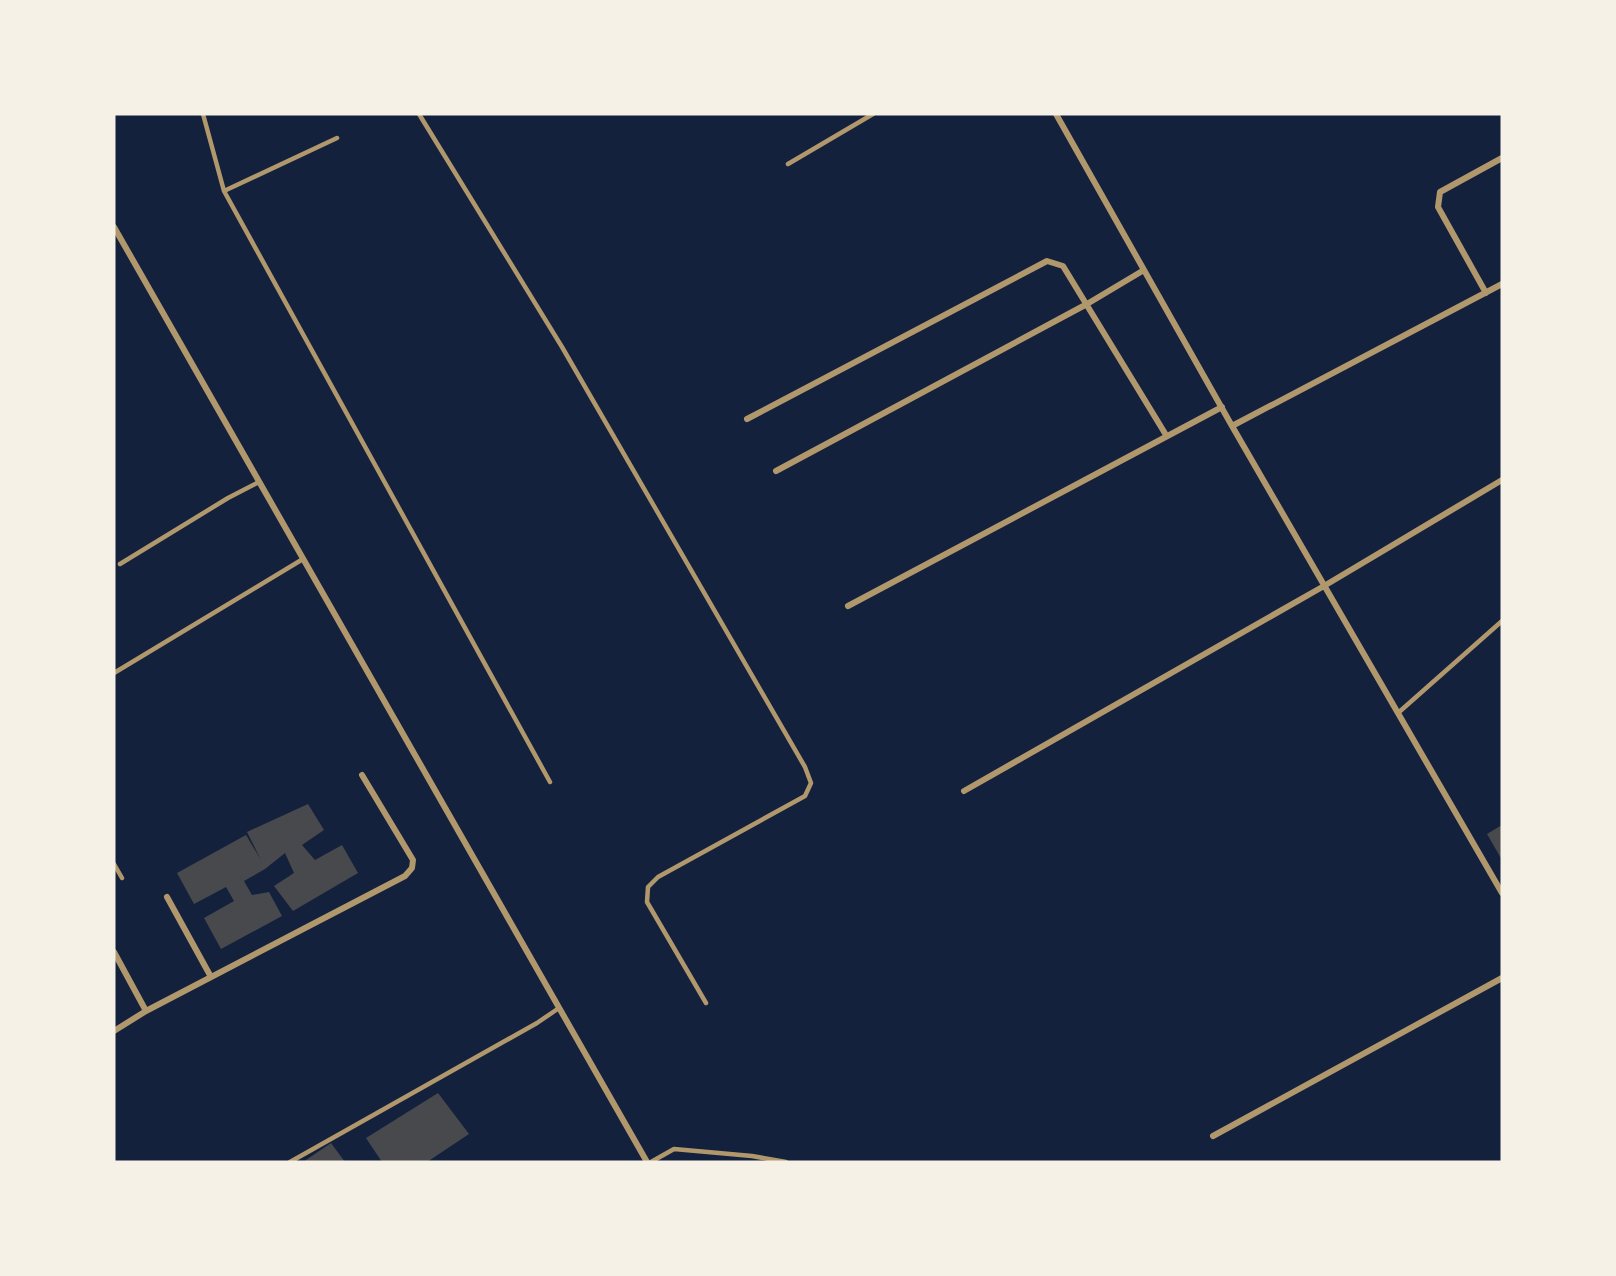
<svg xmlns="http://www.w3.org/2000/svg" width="1616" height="1276" font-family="'Fira Sans',sans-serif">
	<rect width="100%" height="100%" fill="#14213d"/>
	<path fill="#48494c" d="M308,804l16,26 -22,15 13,15 27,-15 16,28 -65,38 -19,-25 20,-13 -9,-20 -20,16 -21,12 8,14 17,-3 13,24 -61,33 -17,-31 30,-17 -8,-14 -32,17 -17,-31 69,-38 15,25 -14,-28z
		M1502,825v35l-15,-26z
		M438,1093l31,41 -42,28h-45l-16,-24z
		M331,1143l14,19h-42z"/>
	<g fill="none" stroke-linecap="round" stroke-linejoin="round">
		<path stroke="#b1986c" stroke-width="4.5" d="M203,114l21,77 326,591
			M419,114l143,233 243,420 6,16 -6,13 -147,81 -10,10 -1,15 59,101
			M788,164l85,-50
			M224,191l113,-53
			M120,564l108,-66 31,-16
			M114,673l189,-114
			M1398,713l104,-92
			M114,864l8,14
			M290,1162l247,-139 22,-15
			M651,1162l23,-13 78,7 34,6"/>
		<path stroke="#b1986c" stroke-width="6" d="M1056,114l176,312 270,467
			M114,227l533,935
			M1486,293l-48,-86 2,-15 62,-34
			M747,419l300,-158 16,5 103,169
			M1232,426l270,-142
			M776,471l311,-167 57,-34
			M848,606l374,-199
			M964,791l360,-205 178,-106
			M167,897l44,80
			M114,952l32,59
			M114,1031l32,-20 259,-135 7,-8 1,-8 -51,-85
			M1213,1136l289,-158"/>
	</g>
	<rect width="1616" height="1276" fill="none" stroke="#f6f1e7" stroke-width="231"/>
</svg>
